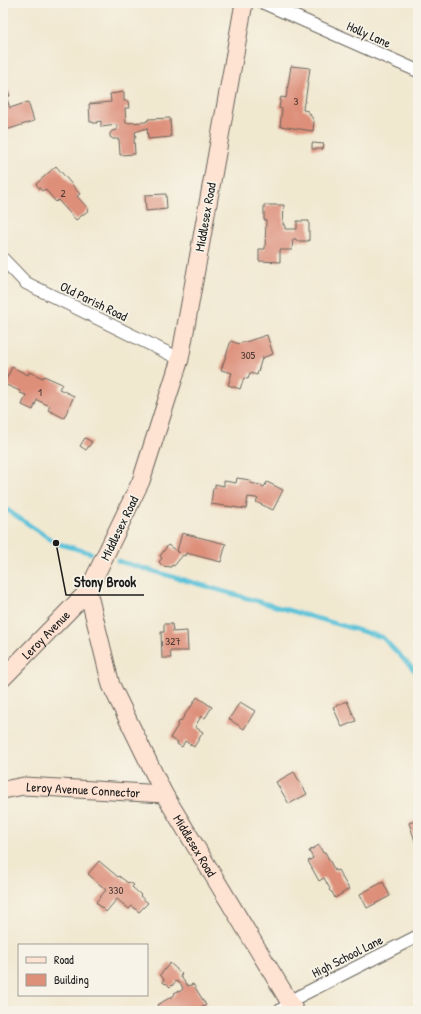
<svg xmlns="http://www.w3.org/2000/svg" width="421" height="1014" font-family="'Patrick Hand',sans-serif">
	<rect width="100%" height="100%" fill="#f7f3e8"/>
	<filter id="ink" filterUnits="userSpaceOnUse"><feTurbulence type="fractalNoise" baseFrequency=".025" numOctaves="2"/><feDisplacementMap in="SourceGraphic" scale="8" xChannelSelector="R" yChannelSelector="G"/><feConvolveMatrix kernelMatrix="1 2 1 2 8 2 1 2 1" color-interpolation-filters="sRGB"/></filter>
	<filter id="wash" filterUnits="userSpaceOnUse"><feTurbulence type="fractalNoise" baseFrequency=".012" numOctaves="4" result="noise"/><feDisplacementMap in="SourceGraphic" scale="16" xChannelSelector="R" yChannelSelector="G"/><feGaussianBlur stdDeviation="0.9" result="paint"/><feColorMatrix in="noise" values="0 0 0 0 0 0 0 0 0 0 0 0 0 0 0 0 0 1.4 0 .05"/><feComposite in="paint" operator="in"/></filter>
	<g filter="url(#wash)">
		<rect width="100%" height="100%" fill="#f1e8d0"/>
		<g fill="none" stroke-linecap="round" stroke-linejoin="round">
			<path stroke="#5cc2d9" stroke-width="4.5" d="M3,507l53,36 35,10
				M118,561l264,76 36,37"/>
		</g>
		<g id="blocks">
			<path fill="#dd8f7a" d="M291,66l19,2 -5,34h-1l-1,8 5,1 6,10 -1,10 -33,-5 2,-17 -3,-1 2,-11 5,1z
				M7,87l3,9 -4,1 4,11 18,-6 6,19 -31,10v-43z
				M124,92v9h4l1,7h-4l1,15 20,-1v-1h2v-2l22,-1 1,19 -23,2 -1,-11 -12,4 1,6h-2l1,16 -15,1 -1,-16h-6l-3,-2v-4l2,-2 5,-1v-5l-16,2v-6l-5,1 1,1h-4v-1h-3l-1,-18 22,-2 -1,-8z
				M312,143l12,1 -1,5h-11z
				M56,166l24,28 -3,2 12,14 -13,10 -18,-20 -2,2 -11,-13 -3,2 -6,-7z
				M166,194l1,15 -21,2 -1,-16z
				M264,205h20l-1,20h2v4h12v-8h12v20h-13v-2h-3l-1,11h-12v12l-21,-1v-12h6l1,-29h-2z
				M267,335l6,19 -11,4 -5,17 -7,-2 -2,6 -4,-1 -4,11 -12,-4 4,-12 -11,-3 10,-29 8,3z
				M12,367l16,8 1,-3 14,6 1,-2 18,8 -3,5 15,7 -10,22 -16,-8 2,-4 -13,-6 -4,10 -11,-5 4,-10 -6,-2v-2l-16,-7z
				M85,438l7,4 -6,8 -6,-4z
				M237,478l13,2v3l10,2 4,2 3,-5 16,8 -10,20 -17,-8 2,-3 -2,-1 -8,-1 -2,12 -35,-5 2,-16h2v-4l9,2v-5l12,2z
				M182,533l44,11 -5,18 -35,-9 -1,3 -2,-1 -9,11 -2,-1 -1,2 -8,-1 -4,-4 3,-4 -2,-2 8,-11 11,8v-1l-2,-1z
				M164,624h8l1,8 14,-1 1,20h-18l1,7h-9l-1,-26h3z
				M197,697l15,10 -7,11 -4,-2 -6,11 8,5 -9,15 -9,-6 -3,6 -5,-3 1,-2 -8,-4 8,-13h-1l3,-5 1,1 9,-14h1z
				M347,701l9,20 -14,6 -9,-20z
				M240,702l15,9 -11,18 -15,-10z
				M294,772l13,22 -18,10 -13,-22z
				M418,820v23l-2,1 -7,-21z
				M319,845l4,8 2,-1 10,19 3,-1 11,19 -14,9 -3,-6h-1l-2,-2 1,-1 -6,-11 -5,3 -11,-20 5,-3 -4,-7z
				M99,861l19,16 1,-1 9,7 1,-1 5,3 -2,2 9,8 -1,1 8,7 -9,9 -7,-6 -3,3 -12,-10 -11,13 -10,-10 10,-12 -18,-16z
				M383,882l7,14 -23,12 -7,-14z
				M170,963l12,11 -2,2 8,10 5,-2 13,21 -10,6h-14l-1,-1 -4,1 -1,-3 -6,3h-11l-1,-2 1,-1 -2,-3 16,-9 2,-2 -1,-1 4,-2 1,1 4,-3 -2,-5 -5,-3 -4,5v-1l-2,2 -4,-4 -1,1 -2,-2 1,-2 -1,-2 -3,-3z"/>
		</g>
	</g>
	<g filter="url(#ink)">
		<use href="#blocks" fill-opacity="0" stroke="#67635b" stroke-width="1"/>
		<g fill="none" stroke-linecap="round" stroke-linejoin="round">
			<defs>
				<path id="lane" d="M273,1011l15,-9"/>
				<path id="street" d="M264,3l154,68
					M3,259l23,24 154,76
					M290,1001l128,-65"/>
				<g id="secondary">
					<path id="s1" d="M244,3l-64,356 -39,122 -53,110 23,94 53,109 131,217"/>
					<path id="s2" d="M3,678l85,-87"/>
					<path id="s3" d="M3,790l21,-4 140,8"/>
				</g>
			</defs>
			<use href="#lane" stroke="#67635b" stroke-width="8"/>
			<use href="#street" stroke="#67635b" stroke-width="14"/>
			<use href="#secondary" stroke="#67635b" stroke-width="19"/>
			<use href="#lane" stroke="#fff" stroke-width="6"/>
			<use href="#street" stroke="#fff" stroke-width="12"/>
			<use href="#secondary" stroke="#fee3d2" stroke-width="17"/>
		</g>
	</g>
	<g text-anchor="middle" dominant-baseline="central" stroke-width="3.5" stroke-linejoin="round" paint-order="stroke">
		<g font-size="11" fill="#4c3934">
			<text x="296" y="101">3</text>
			<text x="63" y="193">2</text>
			<text x="248" y="355">305</text>
			<text x="40" y="392">1</text>
			<text x="173" y="641">327</text>
			<text x="116" y="890">330</text>
		</g>
		<g font-size="13" fill="#1c1c1c" stroke="#f7f3e8">
			<text transform="translate(369 34) rotate(24)">Holly Lane</text>
			<text transform="translate(205 217) rotate(-80)">Middlesex Road</text>
			<text transform="translate(94 301) rotate(26)">Old Parish Road</text>
			<text transform="translate(119 528) rotate(-64)">Middlesex Road</text>
			<text stroke="none"><textPath href="#s2" startOffset="61">Leroy Avenue</textPath></text>
			<text stroke="none"><textPath href="#s3" startOffset="81">Leroy Avenue Connector</textPath></text>
			<text stroke="none"><textPath href="#s1" startOffset="890">Middlesex Road</textPath></text>
			<text transform="translate(347 956) rotate(-27)">High School Lane</text>
		</g>
	</g>
	<path fill="none" stroke="#1c1c1c" stroke-width="1.5" d="M56 543L66 595H144"/>
	<circle fill="#1c1c1c" stroke="#f7f3e8" stroke-width="1.5" cx="56" cy="543" r="4"/>
	<g font-size="14" text-anchor="middle" font-weight="bold" fill="#1c1c1c" stroke="#f7f3e8" stroke-width="3.5" stroke-linejoin="round" paint-order="stroke">
		<text x="105" y="587">Stony Brook</text>
	</g>
	<rect width="421" height="1014" fill="none" stroke="#f7f3e8" stroke-width="16"/>
	<rect x="18" y="944" width="130" height="52" fill="#f7f3e8" stroke="#9f9d96"/>
	<rect x="26" y="957" width="20" height="6" fill="#fee3d2" stroke="#9f9d96"/>
	<text x="54" y="964" font-size="12" fill="#1c1c1c">Road</text>
	<rect x="26" y="974" width="20" height="12" fill="#dd8f7a" stroke="#9f9d96"/>
	<text x="54" y="984" font-size="12" fill="#1c1c1c">Building</text>
</svg>
